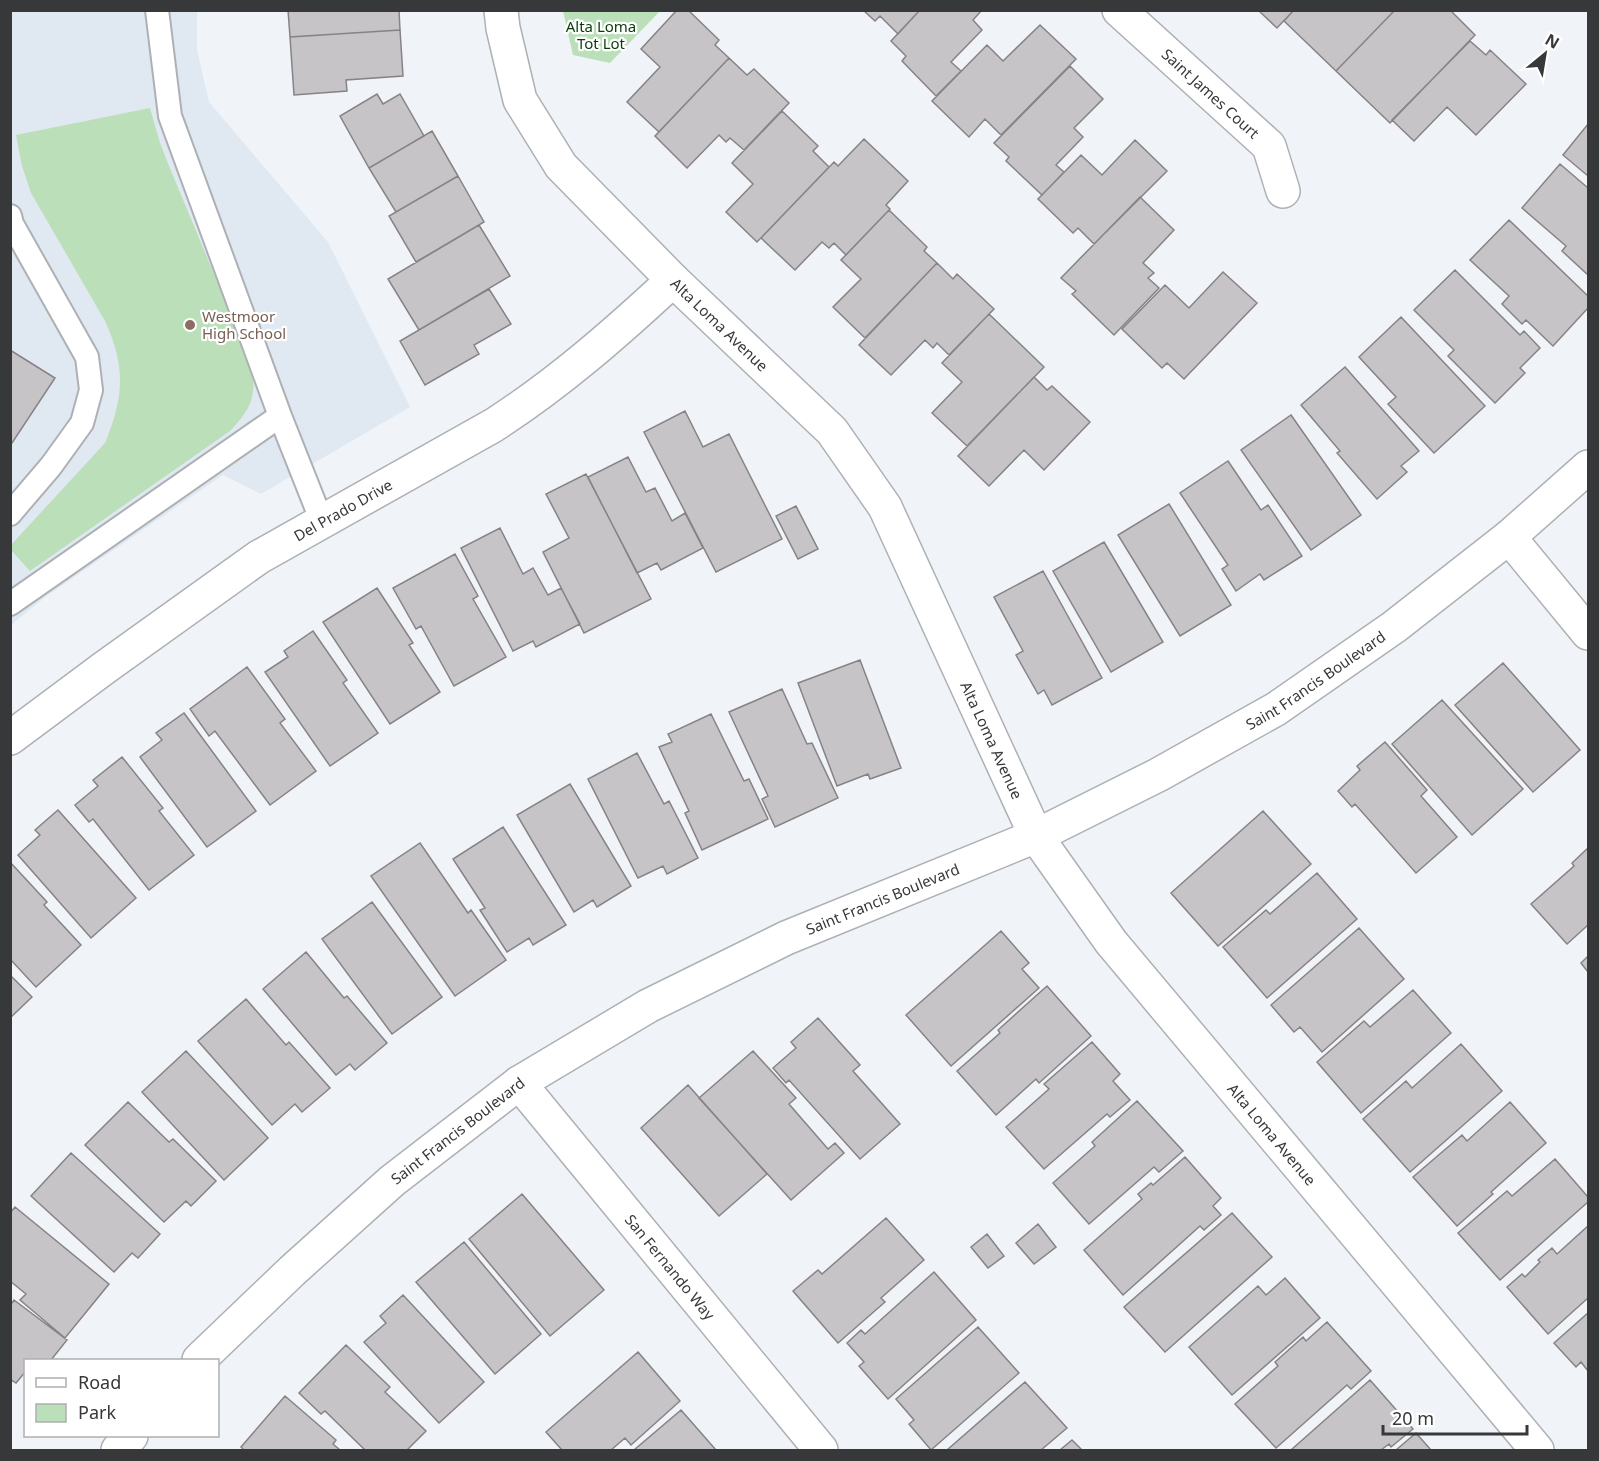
<svg xmlns="http://www.w3.org/2000/svg" width="1599" height="1461" font-family="'Noto Sans',sans-serif">
	<rect width="100%" height="100%" fill="#f0f4f8"/>
	<path fill="#e0e8f1" d="M11,11h186v39l12,52 119,140 82,165 -149,87 -38,-19 -175,120 -37,30z"/>
	<path fill="#bbe0b9" d="M563,11v-1l97,1 -50,52 -37,-8z
		M150,108l10,35 9,23 80,192c9,34 5,48 -19,73l-200,140 -19,-21 -1,-4 95,-103c19,-46 21,-76 0,-122l-74,-128 -9,-27 -6,-31z"/>
	<path fill="#c7c4c7" stroke="#868285" stroke-width="1.5" d="M288,10h111l1,20 -110,7z
		M677,10h11l31,30 -4,5 14,13 -70,74 -32,-30 33,-35 -19,-18z
		M863,10h57l-22,24 -18,-18 -5,5z
		M920,10h62l-9,10 9,10 -31,32 10,9 -25,25 -34,-35 4,-5 -15,-15z
		M1258,10h36l-17,18z
		M1294,10h101l-59,61 -52,-50z
		M1395,10h55l25,25 -85,88 -54,-52z
		M1040,25l36,34 -75,76 -16,-16 -16,18 -37,-36 55,-56 16,16z
		M400,30l3,46 -57,4 1,11 -53,4 -4,-58z
		M1470,41l16,14 4,-5 36,34 -50,51 -29,-28 -33,34 -22,-21z
		M729,58l18,17 7,-6 35,34 -45,47 -14,-12 -4,4 -7,-7 -32,33 -32,-32z
		M1070,66l33,33 -29,29 9,9 -27,28 8,7 -22,23 -36,-34 3,-4 -15,-14z
		M377,94l6,10 17,-10 24,42 -55,32 -29,-52z
		M782,111l36,35 -5,5 16,16 -72,75 -31,-30 27,-28 -21,-21z
		M1588,124v52l-25,-21z
		M432,131l26,45 -62,36 -27,-44z
		M864,139l44,42 -22,24 4,4 -44,46 -12,-12 -5,5 -7,-6 -27,28 -34,-32 73,-76 4,4z
		M1135,140l32,31 -73,73 -16,-16 -5,5 -35,-34 43,-44 21,20z
		M1560,164l28,24v87l-26,-24 4,-5 -44,-38z
		M458,176l26,46 -68,40 -27,-46z
		M1140,197l34,33 -31,33 11,10 -6,5 11,10 -45,47 -42,-41 4,-3 -15,-13z
		M889,210l38,37 -3,4 13,12 -72,75 -32,-31 28,-28 -20,-19z
		M1509,220l79,76v12l-35,38 -27,-26 -4,4 -20,-20 7,-8 -39,-36z
		M479,225l31,51 -91,54 -31,-51z
		M937,263l16,16 4,-5 37,35 -45,46 -12,-12 -4,5 -8,-8 -34,35 -32,-30z
		M1455,270l65,65 4,-4 16,17 -20,20 5,5 -30,30 -47,-47 6,-6 -40,-40z
		M1223,272l34,31 -73,76 -17,-16 -5,5 -40,-39 43,-44 24,23z
		M489,289l22,35 -37,21 5,9 -54,31 -25,-44z
		M989,314l55,53 -77,79 -35,-33 30,-31 -20,-19z
		M1401,317l84,89 -51,47 -46,-49 8,-7 -37,-40z
		M10,350l45,28 -45,68z
		M1345,367l74,84 -18,15 6,6 -30,27 -40,-46 3,-2 -39,-46z
		M1034,377l13,13 5,-4 38,36 -46,48 -20,-20 -35,36 -31,-30z
		M685,411l18,36 26,-13 53,105 -66,33 -72,-140z
		M1291,415l70,100 -50,35 -70,-100z
		M628,457l18,35 9,-4 17,33 13,-8 18,35 -42,22 -4,-7 -20,10 -49,-96z
		M1228,461l33,49 7,-5 34,51 -38,24 -4,-6 -24,17 -14,-22 6,-4 -48,-72z
		M586,474l65,125 -67,34 -41,-81 26,-14 -23,-44z
		M1169,504l62,101 -51,31 -62,-101z
		M796,506l22,43 -20,10 -22,-43z
		M500,528l23,46 10,-6 15,27 13,-7 19,36 -44,23 -3,-6 -20,10 -52,-103z
		M1104,542l59,100 -52,30 -58,-101z
		M455,554l23,42 -5,3 33,58 -52,29 -33,-60 -5,3 -23,-41z
		M1043,571l59,107 -50,27 -8,-15 -6,4 -22,-39 7,-4 -29,-54z
		M377,588l36,55 -4,2 31,47 -50,32 -67,-102z
		M313,631l34,49 -4,3 35,50 -48,33 -65,-94 23,-15 -4,-6z
		M860,660l41,108 -31,11 -2,-5 -31,12 -39,-103z
		M1503,663l77,87 -47,42 -78,-87z
		M247,667l38,52 -5,4 36,48 -46,34 -55,-74 -6,5 -19,-27z
		M782,689l25,55 5,-1 26,55 -63,29 -13,-28 6,-3 -39,-84z
		M1442,700l81,89 -51,46 -80,-91z
		M184,713l72,98 -49,36 -67,-90 22,-17 -6,-7z
		M711,714l33,67 5,-2 19,40 -66,31 -17,-37 4,-2 -30,-64 13,-5 -4,-8z
		M1385,742l42,48 -6,6 36,41 -41,36 -61,-69 -3,3 -14,-16 22,-21 -3,-4z
		M637,753l27,51 5,-3 29,57 -31,16 -4,-8 -25,12 -50,-99z
		M122,757l41,51 -4,3 35,44 -45,35 -56,-71 -4,3 -14,-17 23,-19 -5,-6z
		M570,784l61,102 -34,21 -4,-7 -19,12 -57,-97z
		M58,810l78,88 -45,40 -73,-83 22,-20 -5,-5z
		M1263,811l48,53 -93,82 -47,-53z
		M503,827l63,98 -33,20 -4,-7 -22,14 -27,-42 5,-2 -32,-49z
		M420,843l48,70 3,-3 35,50 -51,36 -84,-120z
		M1588,848v77l-21,19 -36,-40 43,-38 -2,-3z
		M10,862l37,40 -3,3 37,40 -45,42 -26,-28z
		M1317,873l40,46 -90,79 -44,-51 43,-37 4,4z
		M372,902l70,95 -50,37 -70,-95z
		M1359,928l45,51 -82,73 -22,-25 -6,5 -23,-27z
		M1001,931l28,32 -7,6 17,19 -88,78 -45,-51z
		M306,952l38,46 3,-2 40,47 -32,27 -5,-6 -14,11 -73,-86z
		M1588,956v16l-7,-9z
		M10,975l22,22 -22,21z
		M1047,986l44,50 -52,47 -3,-4 -40,36 -39,-44 43,-38 -2,-3z
		M1413,990l38,43 -90,80 -44,-51 47,-41 6,6z
		M246,999l40,46 3,-3 41,46 -28,24 -7,-8 -23,21 -74,-84z
		M818,1018l42,47 -7,6 47,53 -40,35 -71,-79 -3,3 -13,-15 23,-20 -5,-6z
		M1092,1042l28,32 -7,7 17,19 -20,17 -3,-3 -63,55 -38,-42 43,-38 -5,-5z
		M1461,1044l41,47 -92,81 -47,-53 43,-38 6,7z
		M186,1051l82,87 -44,42 -82,-88z
		M753,1051l43,47 -7,6 39,45 7,-6 9,10 -53,47 -92,-102z
		M688,1085l79,89 -48,42 -78,-88z
		M1137,1101l46,50 -24,21 -5,-5 -65,57 -36,-41 42,-37 -3,-4z
		M128,1102l41,40 4,-3 43,42 -25,25 -5,-5 -22,21 -79,-77z
		M1510,1102l36,41 -55,49 2,2 -36,32 -44,-49 49,-42 5,6z
		M71,1153l89,81 -22,24 -6,-5 -18,19 -83,-76z
		M1185,1157l36,41 -8,8 8,9 -17,15 -4,-4 -77,69 -39,-45 58,-51 -4,-5 13,-11 2,2z
		M1555,1159l33,38v5l-88,78 -42,-47 49,-42 5,5z
		M522,1194l82,96 -54,46 -81,-97z
		M15,1207l94,77 -44,54 -45,-38 6,-6 -16,-13v-68z
		M1232,1213l40,44 -107,95 -41,-45z
		M886,1218l38,42 -43,38 4,4 -47,41 -45,-52 25,-21 4,4z
		M1038,1224l18,23 -22,17 -18,-21z
		M1588,1226v72l-40,36 -41,-47 15,-13 3,3 15,-15 -2,-2 14,-12 5,6z
		M987,1234l17,22 -16,12 -17,-21z
		M464,1242l77,92 -46,40 -79,-92z
		M934,1272l42,48 -88,79 -29,-33 5,-4 -17,-19 14,-13 4,4z
		M1285,1278l35,40 -88,77 -43,-48 69,-61 8,9z
		M403,1295l81,87 -45,41 -75,-81 22,-19 -6,-7z
		M14,1300l53,40 -16,20h-25v11l-10,12 -6,-4v-77l2,1z
		M1588,1313v58l-7,-9 -5,5 -22,-24z
		M1327,1322l44,49 -20,18 -4,-4 -71,63 -41,-44 43,-38 -3,-4 28,-25 3,4z
		M978,1327l41,46 -88,77 -22,-26 5,-4 -18,-21z
		M346,1345l44,42 -5,5 41,39 -19,19h-42l-40,-39 -4,3 -22,-21z
		M638,1352l42,49 -49,44 -6,-7 -14,12h-49l-16,-18z
		M1370,1380l43,49 -22,18 -2,-3 -8,6h-90z
		M1025,1382l42,46 -26,22h-94z
		M285,1396l51,44 -3,4 7,6h-96l-3,-3z
		M681,1410l35,40h-82z
		M1416,1433l15,17h-35z
		M1072,1440l10,10h-22z"/>
	<g fill="none" stroke-linecap="round" stroke-linejoin="round">
		<defs>
			<path id="lane" d="M157,10l13,106 110,300 42,106
				M10,216l2,8 75,133 4,33 -9,33 -31,43 -41,48
				M10,604l270,-188"/>
			<g id="street">
				<path id="s1" d="M501,10l2,18 17,72 41,66 112,114 159,151 53,76 151,329 75,106 426,508"/>
				<path id="s2" d="M1119,10l150,136 14,45"/>
				<path d="M1509,537l79,96"/>
				<path id="s3" d="M10,738l94,-70 155,-111 235,-132c65,-42 122,-92 179,-145"/>
				<path id="s4" d="M519,1083l302,367"/>
			</g>
			<g id="secondary">
				<path id="s5" d="M199,1360l93,-89 100,-90 127,-98 129,-77 138,-68 250,-102 122,-61 118,-66 118,-82 115,-90 79,-70"/>
				<path d="M118,1450l13,-14"/>
			</g>
		</defs>
		<use href="#lane" stroke="#adb0b4" stroke-width="26"/>
		<use href="#street" stroke="#adb0b4" stroke-width="36"/>
		<use href="#secondary" stroke="#adb0b4" stroke-width="36"/>
		<use href="#lane" stroke="#fff" stroke-width="22"/>
		<use href="#street" stroke="#fff" stroke-width="33"/>
		<use href="#secondary" stroke="#fff" stroke-width="33"/>
	</g>
	<circle fill="#8d6e63" stroke="#fff" stroke-width="2" cx="190" cy="325" r="6"/>
	<g text-anchor="middle" dominant-baseline="central" stroke-width="4.5" stroke-linejoin="round" paint-order="stroke">
		<g font-size="15" fill="#083c0a" stroke="#fff">
			<text x="601" y="26">Alta Loma<tspan x="601" dy="17">Tot Lot</tspan></text>
		</g>
		<g font-size="15" fill="#363839" stroke="#fff">
			<text stroke="none"><textPath href="#s2" startOffset="124">Saint James Court</textPath></text>
			<text stroke="none"><textPath href="#s1" startOffset="394">Alta Loma Avenue</textPath></text>
			<text stroke="none"><textPath href="#s3" startOffset="404">Del Prado Drive</textPath></text>
			<text stroke="none"><textPath href="#s5" startOffset="1318">Saint Francis Boulevard</textPath></text>
			<text stroke="none"><textPath href="#s1" startOffset="898">Alta Loma Avenue</textPath></text>
			<text stroke="none"><textPath href="#s5" startOffset="832">Saint Francis Boulevard</textPath></text>
			<text stroke="none"><textPath href="#s5" startOffset="346">Saint Francis Boulevard</textPath></text>
			<text stroke="none"><textPath href="#s1" startOffset="1384">Alta Loma Avenue</textPath></text>
			<text stroke="none"><textPath href="#s4" startOffset="238">San Fernando Way</textPath></text>
		</g>
		<g font-size="15" fill="#785e54" stroke="#fff" text-anchor="start">
			<text x="202" y="316">Westmoor<tspan x="202" dy="17">High School</tspan></text>
		</g>
	</g>
	<rect width="1599" height="1461" fill="none" stroke="#363839" stroke-width="24"/>
	<rect x="24" y="1359" width="195" height="78" fill="#ffffff" stroke="#afafb0" stroke-width="1.5"/>
	<rect x="36" y="1378" width="30" height="9" fill="#ffffff" stroke="#afafb0" stroke-width="1.5"/>
	<text x="78" y="1389" font-size="18" fill="#363839">Road</text>
	<rect x="36" y="1404" width="30" height="18" fill="#bbe0b9" stroke="#afafb0" stroke-width="1.5"/>
	<text x="78" y="1419" font-size="18" fill="#363839">Park</text>
	<g transform="translate(1545 54) rotate(30)" stroke="#ffffff" stroke-width="4.5" paint-order="stroke">
	<path d="M0-4.5L10 22L0 15L-10 22Z" fill="#363839"/>
	<text y="-9" font-size="16" font-weight="bold" text-anchor="middle" fill="#363839">N</text>
	</g>
	<path d="M1383 1425v9h144v-9" fill="none" stroke="#363839" stroke-width="3"/>
	<text x="1392" y="1425" font-size="18" fill="#363839" stroke="#ffffff" stroke-width="4.5" paint-order="stroke">20 m</text>
</svg>
